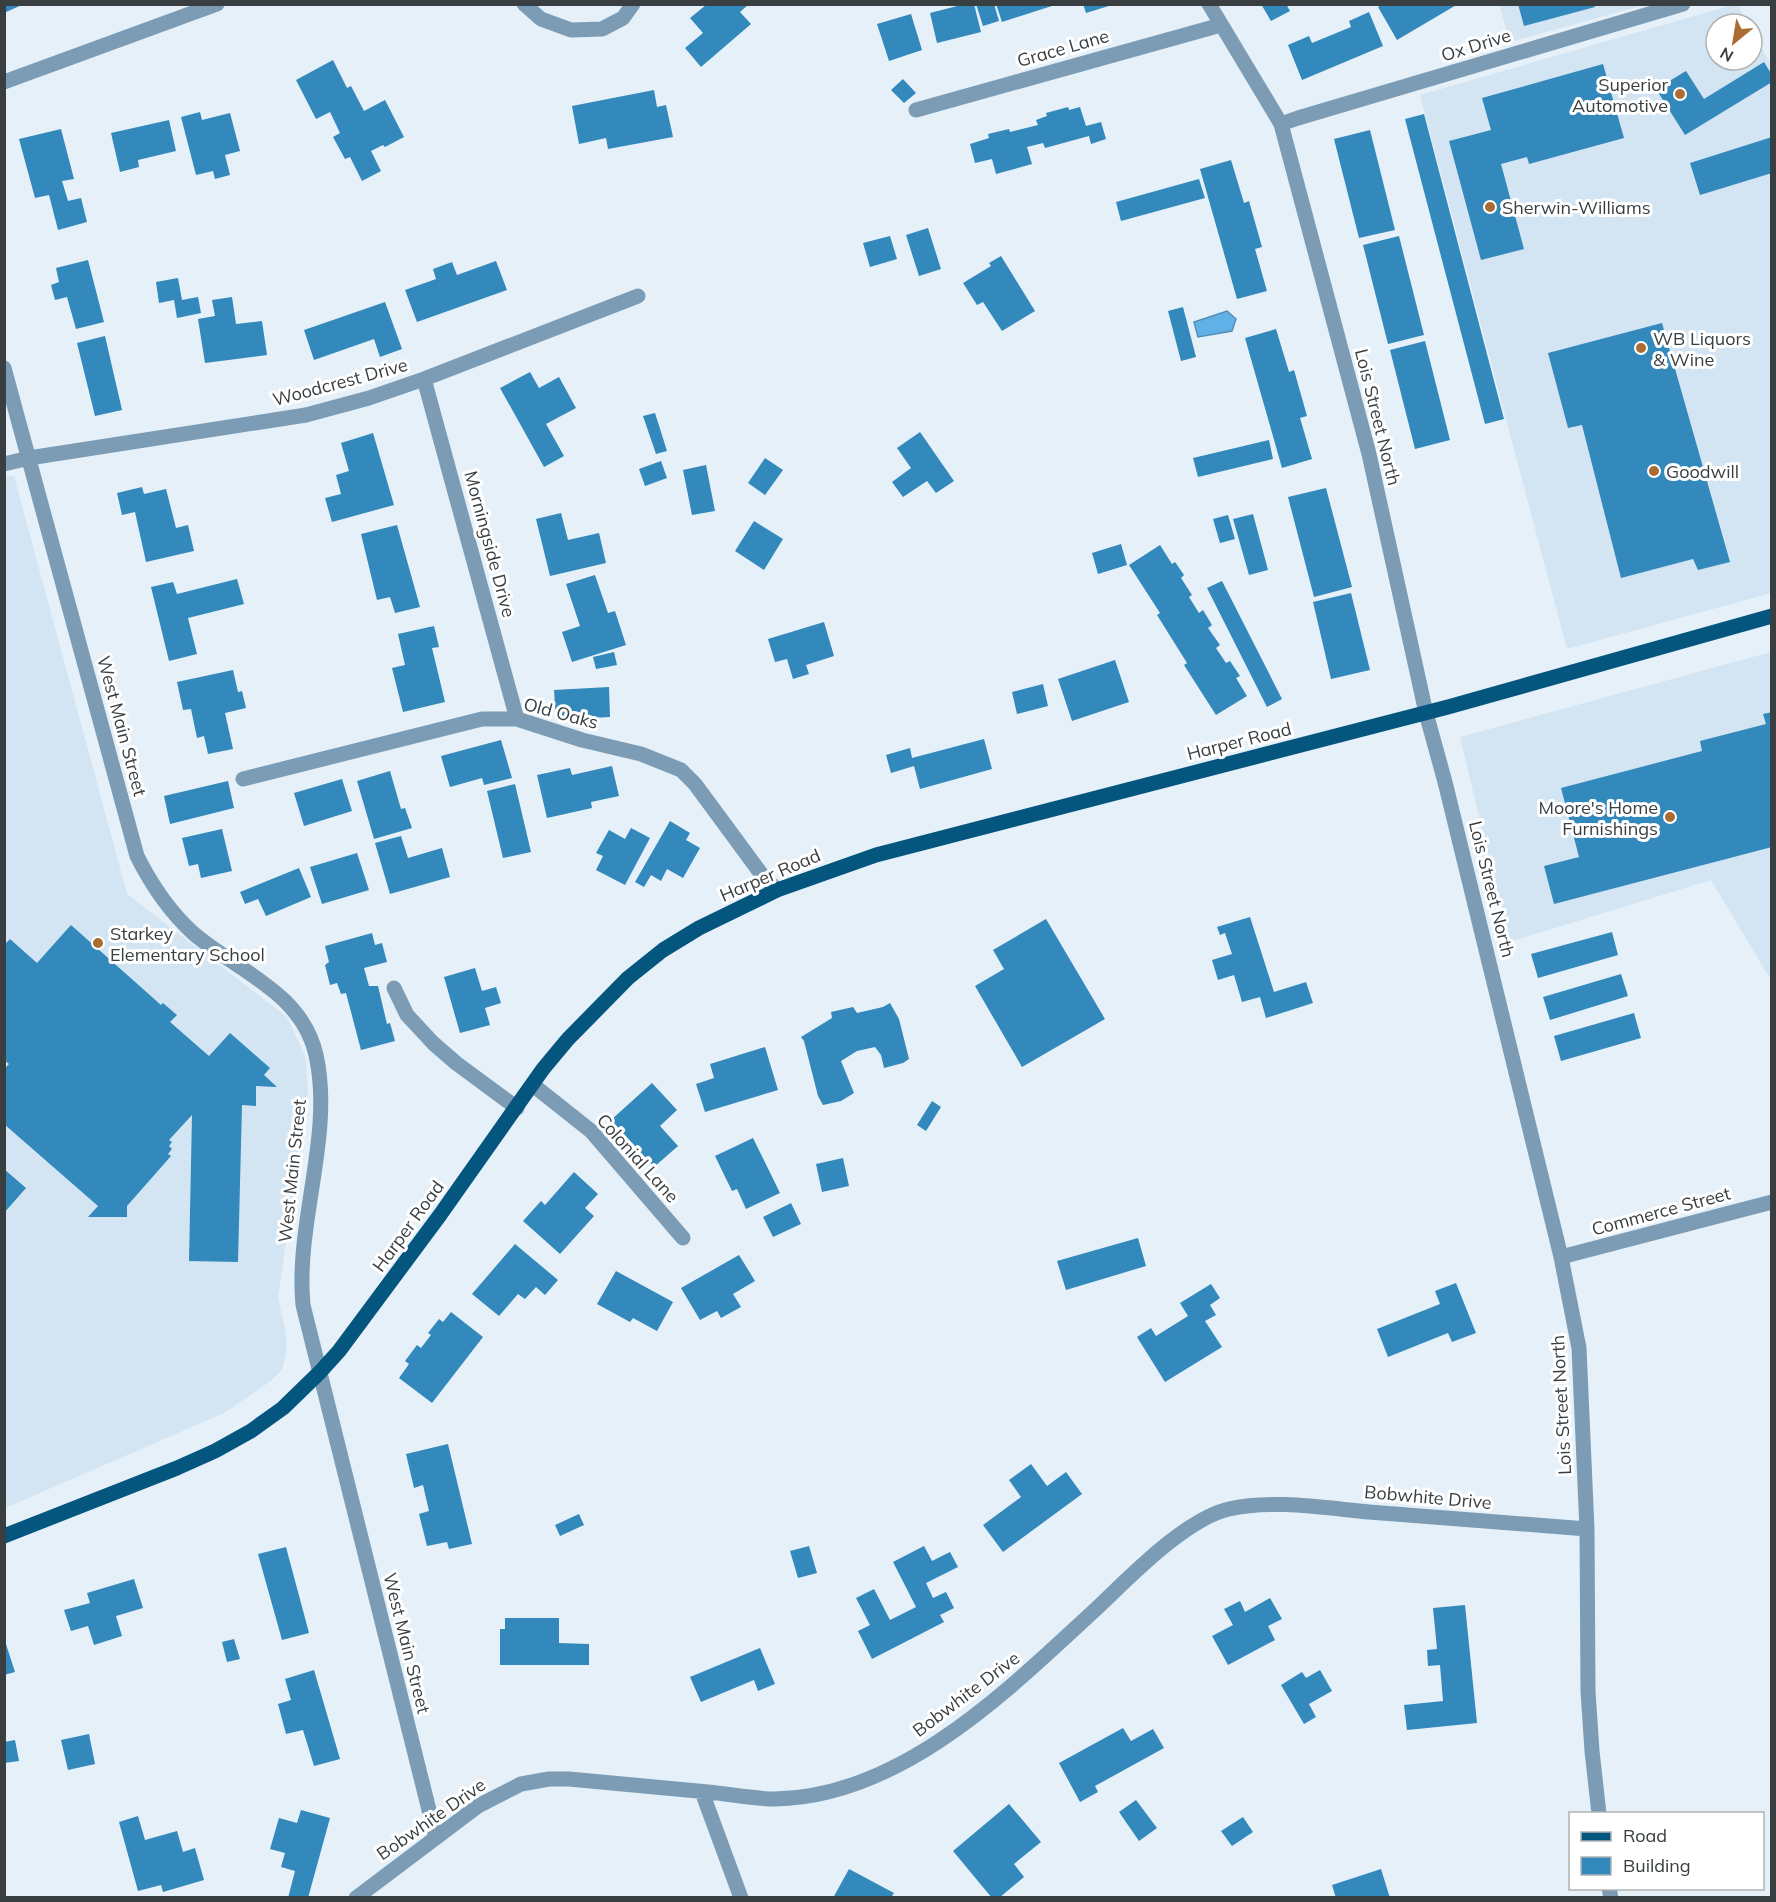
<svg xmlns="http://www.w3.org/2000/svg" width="1776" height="1902" font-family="Mulish,sans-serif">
	<rect width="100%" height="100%" fill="#e5f0f9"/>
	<path fill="#d3e5f2" d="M1499,4l145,1 -134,37z
		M1733,5h5l11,19h-33v36h36v-30l19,35v528l-204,56 -147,-554z
		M4,476h10l113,418 160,123 18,39 3,34 -30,208 8,35v20l-3,14 -4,6 -8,8 -47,32 -219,95z
		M1771,652v328l-60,-100 -202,62 -49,-205z"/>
	<path fill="#5fb1e8" stroke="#548eb6" stroke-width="1.5" d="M1227,311l9,8 -4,12 -34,6 -4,-15z"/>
	<path fill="#3388bc" d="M4,4h20l-20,9z
		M965,4h9l7,28 -44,11 -7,-30z
		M976,4h18l5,17 -16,5z
		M996,4h59v1l-53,17z
		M1083,4h29v1l-26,8z
		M1261,4h25l4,7 -19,10z
		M1383,4h75l-61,36 -19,-33z
		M1518,4h76l1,3 -71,19z
		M706,5h42l-8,7 11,12 -50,43 -16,-19 18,-15 -13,-15z
		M1369,12l14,34 -81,34 -14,-35 21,-9 3,7 39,-16 -2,-6z
		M911,14l11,36 -33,11 -12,-37z
		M333,60l14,28 4,-2 13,25 21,-11 19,37 -19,10 -2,-2 -12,6 10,20 -19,10 -12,-24 -5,2 -12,-22 7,-4 -10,-21 -14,7 -20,-39z
		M1764,62l8,13v7l-87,53 -29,-46 30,-18 18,28z
		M1603,64l21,74 -95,26 -2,-7 -26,7 23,85 -43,11 -32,-119 42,-11 -9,-32z
		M903,79l13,14 -12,10 -13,-13z
		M654,90l3,17 9,-2 7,32 -65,12 -2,-11 -27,6 -7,-38z
		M1068,107l1,3 11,-3 6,19 15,-4 5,17 -15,5 -2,-8 -44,12 -2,-5 -16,4 5,17 -36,10 -4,-15 -17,4 -5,-19 16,-5 3,-1 -1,-4 21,-5 1,3 28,-7 -2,-5 11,-4 -1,-3z
		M200,112l2,8 28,-7 10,38 -15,4 5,20 -15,4 -2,-8 -17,4 -15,-58z
		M1424,114l80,305 -19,5 -80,-305z
		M169,120l7,31 -38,9 1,7 -19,5 -9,-39z
		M61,129l13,50 -12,2 6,20 13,-3 6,24 -29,8 -9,-35 -14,3 -16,-59z
		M1370,130l25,100 -36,8 -25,-99z
		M1772,137v36l-72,22 -10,-32z
		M1231,160l13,43 5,-2 13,46 -7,2 12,42 -30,8 -37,-130z
		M1199,179l6,19 -84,23 -5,-19z
		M928,228l13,41 -22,7 -13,-41z
		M890,236l7,23 -27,8 -7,-24z
		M1399,236l25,99 -36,9 -25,-99z
		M1001,256l34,55 -33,20 -19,-29 -6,3 -14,-22 28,-17 -2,-3z
		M88,260l16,62 -28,7 -9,-32 -12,3 -4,-15 8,-3 -3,-14z
		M496,261l11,29 -90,32 -12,-32 31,-11 -3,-10 19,-7 5,13z
		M178,278l4,22 16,-3 3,16 -24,5 -3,-18 -15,3 -3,-21z
		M232,297l4,27 26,-3 5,34 -62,8 -7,-44 17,-3 -3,-16z
		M385,302l17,47 -22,8 -6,-18 -60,21 -10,-30z
		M1183,307l13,50 -15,4 -13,-50z
		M1662,323l68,239 -32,8 -5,-11 -72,19 -39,-153 -14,3 -20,-75z
		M1276,329l13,43 5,-2 13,46 -7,2 12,41 -30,9 -37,-130z
		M105,336l17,74 -27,6 -18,-73z
		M1425,341l25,99 -35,9 -25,-99z
		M530,372l9,16 20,-11 17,31 -30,16 18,32 -20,11 -44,-79z
		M655,413l12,38 -11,3 -13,-38z
		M920,432l34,49 -18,12 -9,-12 -24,16 -11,-15 19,-14 -14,-20z
		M373,433l21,72 -62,17 -7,-24 16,-4 -5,-19 13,-4 -8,-28z
		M1269,440l4,19 -75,18 -5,-19z
		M765,458l18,12 -18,25 -17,-12z
		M661,461l6,17 -22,8 -6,-17z
		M706,465l9,46 -23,4 -9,-45z
		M142,487l2,7 22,-5 10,39 12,-3 6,26 -48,11 -11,-50 -13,3 -5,-22z
		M1326,488l26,99 -38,10 -26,-100z
		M561,513l7,27 31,-7 7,30 -56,13 -14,-57z
		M1253,514l15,56 -19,5 -16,-56z
		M1228,515l7,24 -15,4 -7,-24z
		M754,521l29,18 -19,31 -29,-19z
		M397,525l23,82 -25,6 -5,-16 -13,3 -16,-66z
		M1121,544l6,21 -29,9 -6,-21z
		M1160,545l12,19 3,-2 9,13 -3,3 11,17 -3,2 10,16 4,-3 9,15 -4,3 12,17 -4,3 10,15 4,-2 10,15 -4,2 11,18 -31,19 -32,-50 3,-2 -30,-48 3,-2 -31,-48z
		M595,575l13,38 7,-2 11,34 -54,17 -10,-30 18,-6 -14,-42z
		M237,579l7,25 -56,14 9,36 -28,7 -18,-74 22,-5 4,12z
		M1222,581l60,118 -15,8 -60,-119z
		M1351,593l19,77 -39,9 -18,-77z
		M824,622l10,34 -28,9 3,9 -16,5 -6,-20 -12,3 -7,-23z
		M434,626l5,21 -7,1 13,54 -42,10 -11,-44 13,-3 -7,-31z
		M614,652l3,13 -21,4 -3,-12z
		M1115,660l14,42 -57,19 -14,-42z
		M233,670l5,22 4,-1 4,17 -21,5 8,36 -25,5 -4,-18 -7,2 -6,-29 -8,1 -6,-28z
		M1043,684l5,22 -31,8 -5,-22z
		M609,687l1,30 -54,3 -2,-30z
		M1772,712v135l-218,57 -10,-38 35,-9 -18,-69 141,-37 -2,-10 66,-17 -3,-10z
		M984,739l8,30 -72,20 -6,-23 -23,7 -5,-18 24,-7 2,10z
		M501,740l11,38 -28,7 -2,-7 -32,9 -9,-31z
		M612,766l7,30 -28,6 1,6 -45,10 -10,-43 33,-7 2,7z
		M390,771l11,38 4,-1 7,20 -38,11 -17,-58z
		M342,779l10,32 -48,15 -10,-33z
		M228,781l6,27 -64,16 -6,-28z
		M515,784l16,68 -28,6 -16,-67z
		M670,821l20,12 -4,7 14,8 -17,30 -16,-9 -6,12 -10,-6 -7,12 -9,-5z
		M631,828l19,10 -25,47 -29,-15 7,-14 -7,-3 13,-23 16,9z
		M222,829l10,42 -31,7 -3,-14 -9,2 -7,-28z
		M401,836l7,22 34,-10 8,29 -60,17 -15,-51z
		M357,853l12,37 -47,14 -12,-37z
		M299,868l12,29 -45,19 -8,-17 -13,5 -5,-12z
		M1250,917l24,75 32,-10 7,21 -47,15 -6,-21 -18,5 -8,-27 -16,5 -6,-20 20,-6 -7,-21 -5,2 -3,-8z
		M1046,919l59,100 -83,48 -47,-81 29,-17 -11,-19z
		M71,925l90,80 2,-2 14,12 -7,7 39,34 21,-23 40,35 -6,7 13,12 -21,-1v20l-14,-1 -4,157 -49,-1 3,-146 -23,25 3,2 -3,4 3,3 -4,5 3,2 -44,50v11h-39l10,-11 -94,-82v-55l5,-5 -5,-4v-115l6,-6 27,24z
		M1612,932l6,23 -80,23 -7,-24z
		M372,933l3,12 7,-2 5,19 -23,6 5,18h9l9,38 3,-1 5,18 -34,9 -15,-57 -5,1 -4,-11 -7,2 -5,-20 4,-3 -4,-16z
		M475,968l7,23 14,-4 5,16 -16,5 5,17 -30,8 -16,-56z
		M1621,974l7,22 -78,24 -7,-23z
		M890,1003l9,16 10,40 -6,4 -19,5 -3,-13 -6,-8 -18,4 -16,10 13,32 -13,8 -18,4 -5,-9 -14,-55 -3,-4 31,-19 -1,-6 22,-5 4,6 26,-6z
		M1634,1013l7,25 -80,23 -7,-25z
		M765,1047l13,43 -73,22 -9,-28 18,-6 -4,-14z
		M652,1083l25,27 -17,16 18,20 -24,21 -43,-47z
		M932,1101l9,6 -15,24 -9,-6z
		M753,1138l27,55 -34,16 -9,-20 -5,2 -17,-35z
		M843,1158l6,28 -27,6 -6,-28z
		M4,1169l22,19 -22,25z
		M574,1172l24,22 -13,14 9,8 -34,38 -37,-33 18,-20 4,4z
		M791,1203l10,21 -28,13 -10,-20z
		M1138,1238l8,28 -80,24 -9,-29z
		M515,1244l43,36 -13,15 -9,-8 -11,12 -7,-5 -19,22 -27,-22z
		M739,1255l16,26 -22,13 8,13 -20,11 -4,-7 -17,9 -19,-32z
		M616,1271l57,31 -16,29 -24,-13 -3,4 -33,-18z
		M1456,1283l20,50 -24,9 -4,-9 -60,24 -11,-28 63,-25 -5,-13z
		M1211,1284l9,14 -10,7 6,10 -11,6 17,26 -57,35 -28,-45 14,-9 5,8 32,-20 -8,-13z
		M451,1312l32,25 -51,66 -33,-25 10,-14 -4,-3 12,-16 4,3 10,-13 -3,-2 11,-14 4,3z
		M448,1444l24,100 -23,5 -2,-7 -20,4 -8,-32 10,-3 -6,-26 -9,3 -8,-34z
		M1031,1464l16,22 19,-14 16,22 -79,58 -20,-27 38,-28 -12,-17z
		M579,1514l5,11 -24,11 -5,-11z
		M809,1546l8,27 -19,5 -8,-27z
		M924,1546l8,15 18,-9 8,15 -32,16 7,15 13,-6 8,16 -14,7 4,7 -72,37 -14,-28 12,-6 -14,-27 18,-9 16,31 26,-13 -23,-45z
		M286,1547l23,86 -27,7 -24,-86z
		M134,1579l9,29 -27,8 6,20 -28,9 -6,-19 -17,5 -7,-21 26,-7 -3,-10z
		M1270,1598l12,21 -14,7 7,14 -47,25 -16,-29 21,-11 -9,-16 16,-8 5,11z
		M1465,1605l12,118 -70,7 -3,-25 39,-4 -3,-36 -12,1 -1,-16 10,-1 -4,-41z
		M505,1618h54v25l30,1v21h-89v-36h5z
		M4,1638l11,34 -11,3z
		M234,1639l6,20 -13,3 -5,-20z
		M760,1648l15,36 -17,7 -4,-11 -53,22 -11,-25z
		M314,1670l26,89 -26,7 -11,-36 -17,4 -8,-30 13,-4 -6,-21z
		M1320,1670l12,21 -23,13 7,13 -12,7 -23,-39 21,-13 4,6z
		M1123,1728l8,13 22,-12 11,19 -69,38 3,6 -18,10 -21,-39z
		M89,1734l6,30 -27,6 -7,-30z
		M15,1740l4,21 -15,2v-21z
		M1136,1800l21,28 -18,13 -20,-29z
		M1009,1804l32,38 -27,22 10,13 -25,21h-7l-39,-47z
		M301,1810l29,8 -22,80h-20l7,-27 -14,-4 4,-14 -15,-4 9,-31 18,5z
		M138,1816l7,24 32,-9 6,21 12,-4 9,32 -41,12 -2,-7 -23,6 -19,-69z
		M1243,1817l10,15 -21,14 -11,-15z
		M849,1869l45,24 -3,5h-58z
		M1381,1869l9,29h-54l-4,-13z"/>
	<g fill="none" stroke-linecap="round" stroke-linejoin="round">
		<path stroke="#7b9cb4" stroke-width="15" d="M524,4l17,15 30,11 31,-1 21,-11 10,-14
			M1209,4l72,120 88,330 57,259 19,69 116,475 18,91 8,181 1,162 4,60 7,63
			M4,82l213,-78
			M916,110l305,-85
			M1281,124l17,-6 385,-114
			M4,368l133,488c15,30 32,55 56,77 44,38 109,59 123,122 18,80 -21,168 -13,250l133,533
			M424,379l93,340
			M4,464l25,-6 277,-43 63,-17 55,-19 214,-83
			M243,779l239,-60h35l65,21 59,14 40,16 14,14 67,91 15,15
			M394,988l13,27 26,28 23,20 61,45
			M533,1085l58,46 92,107
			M1561,1257l211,-55
			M702,1792l39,106
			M1609,1888l2,10
			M356,1898l122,-92 43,-22 28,-5h20c46,4 93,9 139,13 22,2 45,7 67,7 127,-2 234,-110 321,-190 33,-31 89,-90 133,-100 43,-10 96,-1 140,3 72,6 145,11 218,17"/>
		<path stroke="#05567f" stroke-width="15" d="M4,1536l173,-68 38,-17 36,-20 32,-23 37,-36 19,-21 101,-136 103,-146 25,-30 60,-61 35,-28 36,-22 78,-38 99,-35 572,-148 324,-91"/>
	</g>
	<g fill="#ab6c34" stroke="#fff" stroke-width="2">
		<circle cx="1680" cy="94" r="6"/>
		<circle cx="1490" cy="207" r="6"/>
		<circle cx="1641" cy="348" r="6"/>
		<circle cx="1654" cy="471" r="6"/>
		<circle cx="1670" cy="817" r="6"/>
		<circle cx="98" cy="943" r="6"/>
	</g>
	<g text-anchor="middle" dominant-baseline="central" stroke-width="6" stroke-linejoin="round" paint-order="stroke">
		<g font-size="18" fill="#393e41" stroke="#fff">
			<text transform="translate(1476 45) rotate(-17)">Ox Drive</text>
			<text transform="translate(1063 48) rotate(-16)">Grace Lane</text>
			<text transform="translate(340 382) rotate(-15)">Woodcrest Drive</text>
			<text transform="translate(1378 417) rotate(76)">Lois Street North</text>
			<text transform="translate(490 544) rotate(75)">Morningside Drive</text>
			<text transform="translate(561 713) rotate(15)">Old Oaks</text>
			<text transform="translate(122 726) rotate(75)">West Main Street</text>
			<text transform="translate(1239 741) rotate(-14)">Harper Road</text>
			<text transform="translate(770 875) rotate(-23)">Harper Road</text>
			<text transform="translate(1492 889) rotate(76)">Lois Street North</text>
			<text transform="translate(638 1158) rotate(48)">Colonial Lane</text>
			<text transform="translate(292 1171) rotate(-84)">West Main Street</text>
			<text transform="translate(1661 1211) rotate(-15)">Commerce Street</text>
			<text transform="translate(408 1226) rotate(-54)">Harper Road</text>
			<text transform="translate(1561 1405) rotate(-93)">Lois Street North</text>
			<text transform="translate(1428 1497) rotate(5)">Bobwhite Drive</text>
			<text transform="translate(407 1643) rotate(76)">West Main Street</text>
			<text transform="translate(966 1694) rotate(-37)">Bobwhite Drive</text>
			<text transform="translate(431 1819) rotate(-35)">Bobwhite Drive</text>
		</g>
		<g font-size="18" fill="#393e41" stroke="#fff" text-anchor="start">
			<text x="1668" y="84" text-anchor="end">Superior<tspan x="1668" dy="21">Automotive</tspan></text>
			<text x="1502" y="207">Sherwin-Williams</text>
			<text x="1653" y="338">WB Liquors<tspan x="1653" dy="21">&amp; Wine</tspan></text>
			<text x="1666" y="471">Goodwill</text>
			<text x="1658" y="807" text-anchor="end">Moore's Home<tspan x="1658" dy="21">Furnishings</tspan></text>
			<text x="110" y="933">Starkey<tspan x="110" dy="21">Elementary School</tspan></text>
		</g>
	</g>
	<rect width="1776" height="1902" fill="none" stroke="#393e41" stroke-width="12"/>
	<rect x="1569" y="1812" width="195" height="78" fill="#ffffff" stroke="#b0b2b3" stroke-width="1.5"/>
	<rect x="1581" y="1832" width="30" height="9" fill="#05567f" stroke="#b0b2b3" stroke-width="1.5"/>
	<text x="1623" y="1842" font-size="18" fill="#393e41">Road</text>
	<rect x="1581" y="1857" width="30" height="18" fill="#3388bc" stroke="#b0b2b3" stroke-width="1.5"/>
	<text x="1623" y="1872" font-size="18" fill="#393e41">Building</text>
	<g transform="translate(1734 42) rotate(210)"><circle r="28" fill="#ffffff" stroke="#b0b2b3" stroke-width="1.5"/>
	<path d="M0-4.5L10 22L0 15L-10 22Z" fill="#ab6c34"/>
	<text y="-9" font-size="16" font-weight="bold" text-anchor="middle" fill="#393e41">N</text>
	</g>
</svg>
